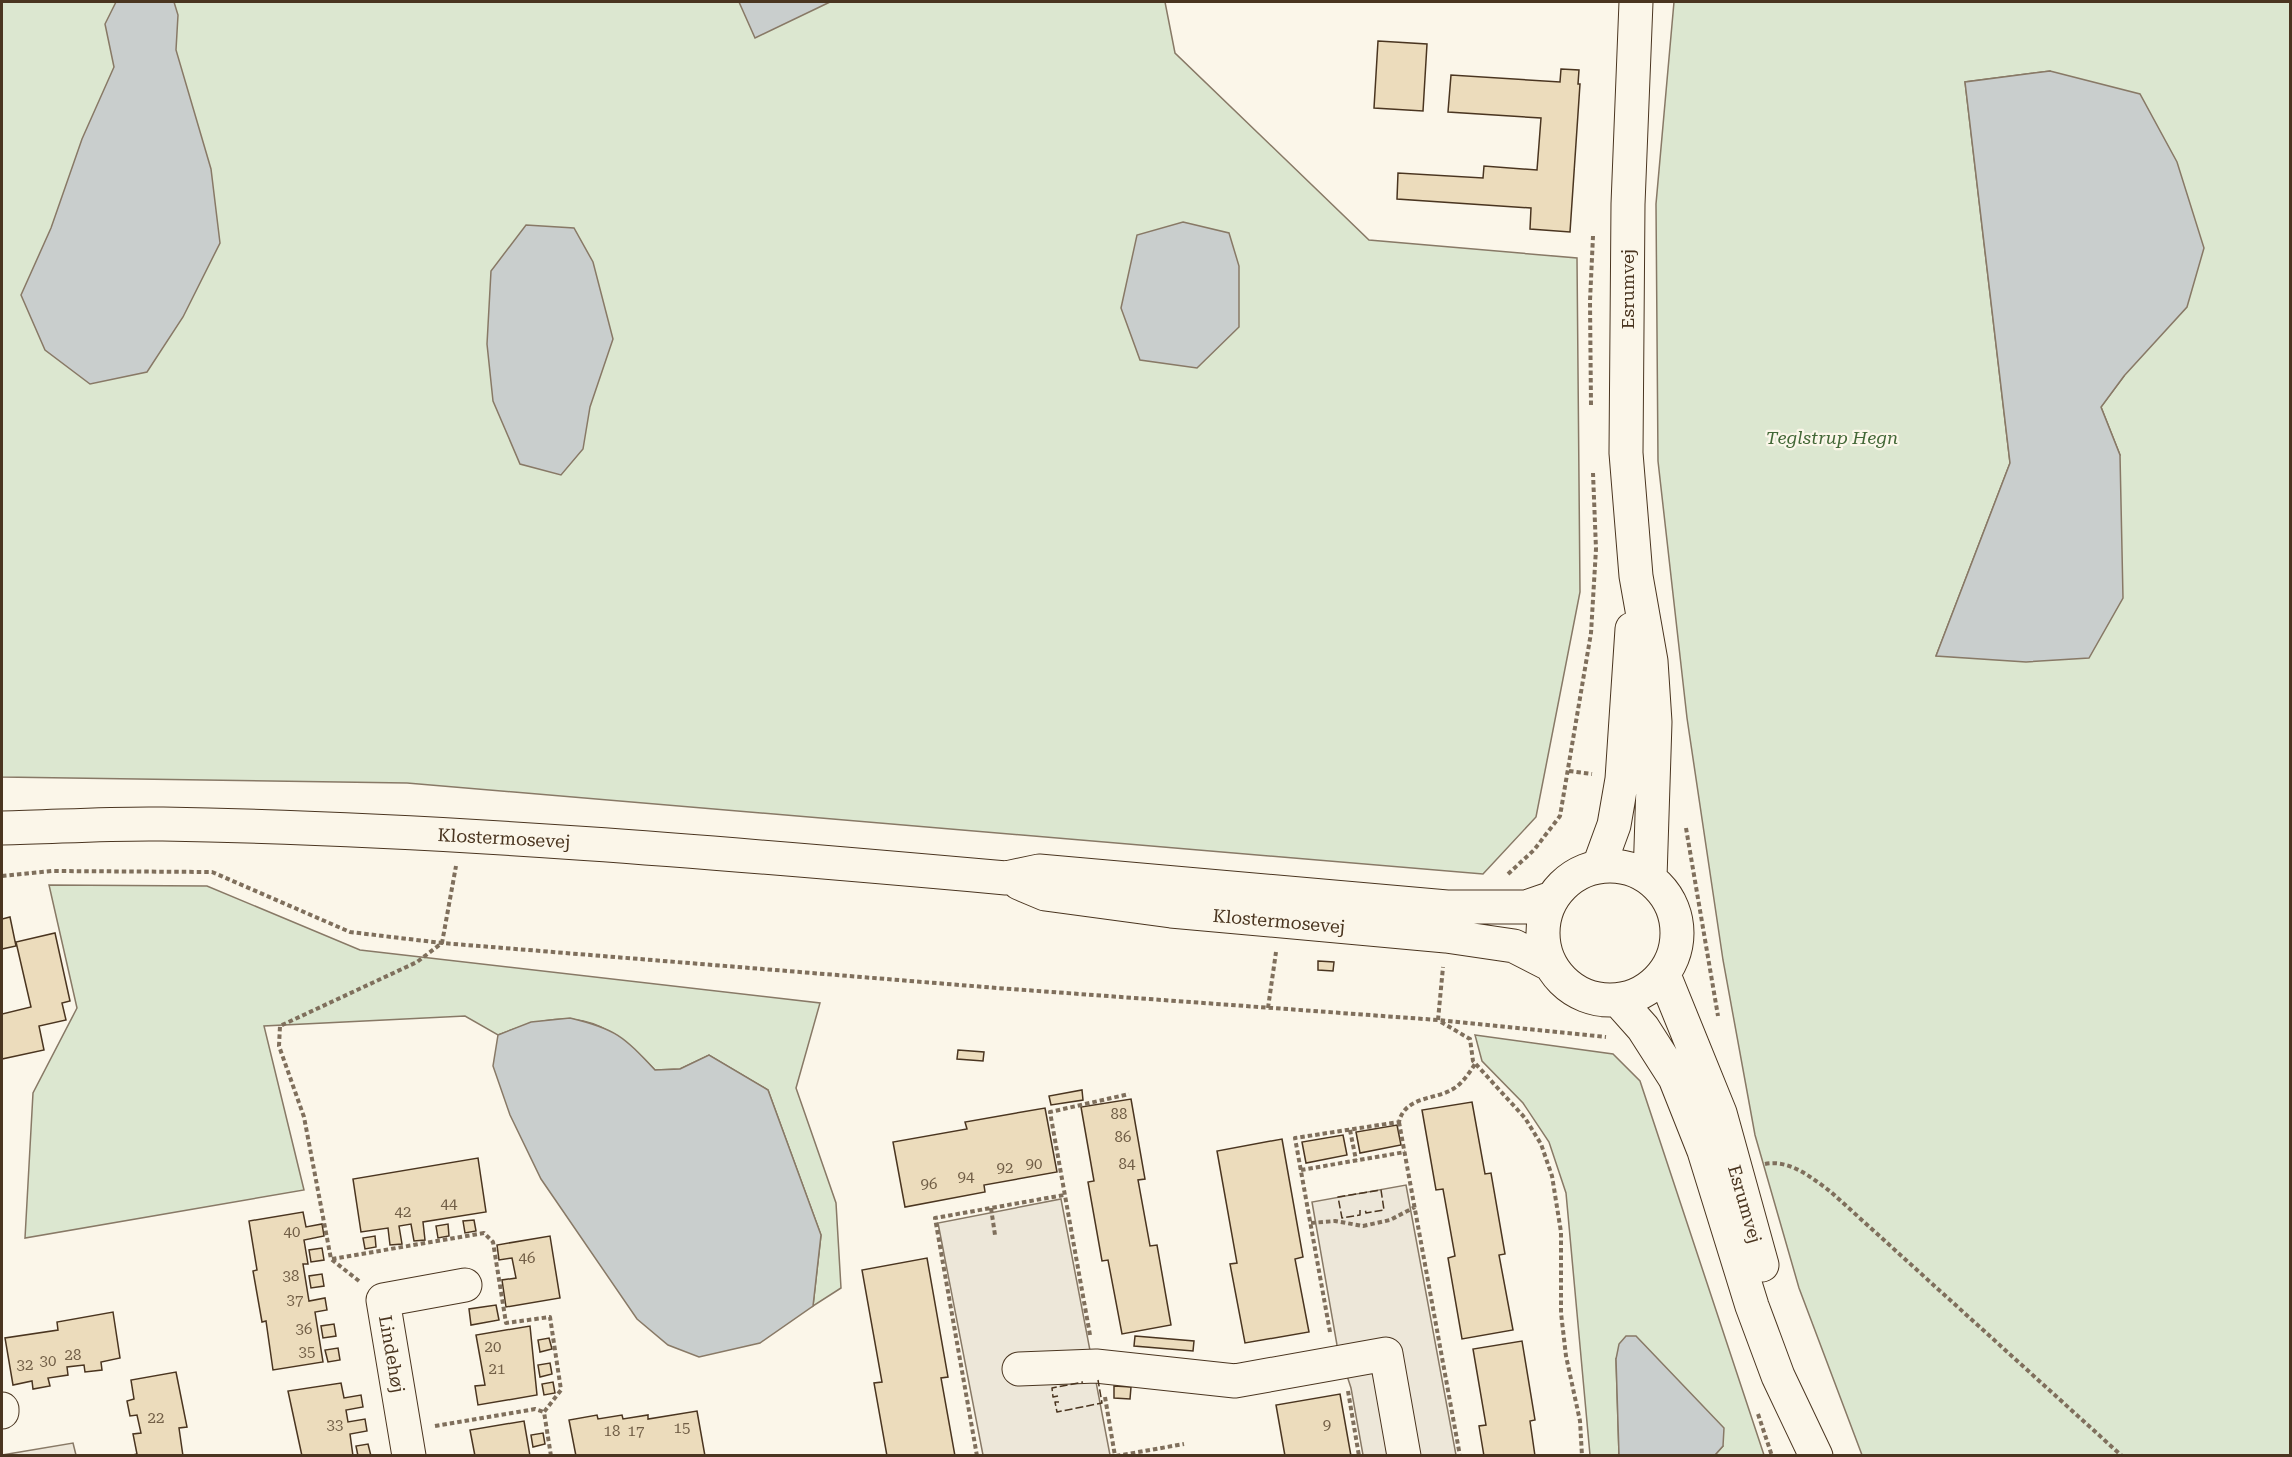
<svg xmlns="http://www.w3.org/2000/svg" width="2292" height="1457" font-family="'Roboto Serif',serif">
	<rect width="100%" height="100%" fill="#fbf6e9"/>
	<path fill="#dce7d0" stroke="#887966" stroke-width="1.5" fill-rule="evenodd" d="M2,2h1163l10,51 194,187 208,18 3,334 -44,225 -53,57 -1076,-91 -405,-6z
		M1674,2h616v1453h-428l-63,-167 -44,-153 -32,-175 -36,-242 -29,-257 -2,-257zM2050,71l74,305 -23,31 19,48 -184,201 74,-193 -45,-381z
		M49,885l158,1 153,64 460,53 -24,85 40,115 5,85 -28,18 8,-71 -53,-145 -59,-35 -29,14 -25,1c-52,-56 -87,-63 -157,-35l-33,-19 -201,10 40,164 -279,48 8,-145 44,-85z
		M1475,1035l138,19 27,27 124,374h-49l8,-9 -107,-87 3,96h-29l-24,-262 -17,-51 -26,-39 -41,-42z"/>
	<path fill="#ede7d9" stroke="#887966" stroke-width="1.5" d="M1406,1185l50,270h-93l-12,-67 -14,-43 -25,-143z
		M1061,1199l49,256h-127l-45,-232z
		M73,1443l3,12h-74z"/>
	<path fill="#c9cecd" stroke="#887966" stroke-width="1.5" d="M116,2h58l4,13 -2,35 35,119 9,74 -37,74 -36,55 -57,12 -45,-34 -24,-55 30,-67 31,-89 32,-72 -9,-43z
		M739,2h91l-75,36z
		M2050,71l90,23 37,68 27,86 -17,59 -63,69 -23,31 19,48 3,143 -34,60 -63,4 -90,-6 74,-193 -45,-381z
		M1183,222l46,11 10,33v61l-42,41 -57,-8 -19,-52 16,-73z
		M526,225l48,3 19,34 20,77 -23,68 -7,42 -22,26 -41,-11 -27,-63 -6,-57 4,-73z
		M570,1018c46,11 53,18 85,52l25,-1 29,-14 59,35 53,145 -8,71 -53,37 -61,14 -31,-12 -31,-26 -96,-140 -31,-64 -17,-49 5,-31 33,-13z
		M1626,1336h10l88,92 -1,18 -8,9h-96l-3,-96 3,-15z"/>
	<path fill="#ecdcbc" stroke="#4a3520" stroke-width="1.5" d="M1378,41l49,3 -4,67 -49,-3z
		M1561,69l18,1 -1,14h2l-10,148 -40,-3 1,-21 -134,-9 1,-26 85,5 1,-12 53,4 4,-52 -93,-6 3,-37 109,7z
		M10,917l6,29 -14,3v-30z
		M55,933l15,68 -8,2 4,17 -27,6 5,24 -42,9v-45l29,-7 -15,-65z
		M1318,961l16,1 -1,9 -15,-1z
		M958,1050l26,2 -1,9 -26,-2z
		M1082,1090l1,10 -32,5 -2,-9z
		M1131,1099l14,80 -7,1 12,66 7,-1 14,80 -49,9 -14,-74 -6,1 -14,-79 6,-1 -13,-74z
		M1472,1102l13,72 6,-1 14,81 -6,1 14,75 -51,9 -14,-81 7,-2 -12,-67 -7,1 -14,-80z
		M1045,1108l12,64 -73,13 1,7 -80,15 -12,-65 74,-13 -2,-7z
		M1397,1125l4,20 -41,8 -4,-21z
		M1343,1135l4,20 -41,8 -4,-21z
		M1282,1139l21,118 -8,2 14,73 -64,11 -15,-79 7,-1 -20,-112z
		M478,1158l8,54 -63,10 2,18 -11,1 -3,-17 -12,2 3,18 -12,1 -2,-17 -27,4 -8,-53z
		M303,1212l3,15 16,-3 2,12 -20,4 4,24h-5l6,37 16,-3 2,12 -12,2 8,50 -50,8 -7,-49 -4,1 -9,-51 4,-1 -8,-49z
		M474,1220l2,11 -11,2 -2,-12z
		M448,1224l1,12 -11,2 -2,-12z
		M375,1236l1,11 -11,2 -2,-11z
		M550,1236l10,62 -54,9 -4,-27 14,-2 -4,-20 -13,2 -2,-15z
		M322,1248l2,12 -13,2 -2,-12z
		M927,1258l21,119 -7,1 14,78h-68l-13,-73 8,-1 -20,-112z
		M322,1274l2,12 -13,2 -2,-12z
		M496,1305l3,15 -28,5 -2,-16z
		M113,1312l7,46 -19,4 1,8 -17,2 -1,-7 -17,2 1,8 -20,3 2,8 -17,3 -1,-8 -19,4 -8,-47 53,-8 -1,-8z
		M334,1324l2,12 -13,2 -2,-12z
		M530,1326l7,69 -59,10 -3,-19 10,-1 -9,-50z
		M1135,1336l59,5 -1,10 -59,-5z
		M549,1338l3,11 -12,3 -2,-12z
		M1522,1341l13,79 -5,1 5,35h-51l-5,-30 7,-1 -13,-76z
		M338,1348l2,12 -12,2 -3,-12z
		M550,1363l2,11 -12,3 -2,-12z
		M176,1372l11,55 -8,1 4,28h-54l8,-2 -4,-20 8,-1 -4,-18 -7,1 -3,-15 7,-2 -3,-19z
		M553,1382l2,11 -11,2 -2,-11z
		M341,1383l3,15 17,-3 2,12 -17,3 2,12 17,-3 2,12 -17,3 3,22h-51l-14,-65z
		M1114,1386l17,1 -1,12 -16,-1z
		M1340,1394l11,62h-66l-9,-51z
		M697,1411l8,45h-129l-7,-36 28,-5 1,4 24,-4 1,4 25,-4v4z
		M524,1421l6,35h-55l-5,-26z
		M543,1433l2,11 -12,3 -2,-12z
		M368,1444l3,12h-13l-2,-10z"/>
	<g fill="none" stroke-linecap="round" stroke-linejoin="round">
		<defs>
			<path id="minor" d="M1019,1369l77,-3 139,15 151,-27 18,102
				M2,1409v3
				M409,1456l-26,-156 82,-15"/>
			<path id="major" d="M1636,2l-8,202 -2,249 10,123 15,85 4,61 -5,156
				M2,828c53,-1 107,-5 161,-4 282,5 562,29 843,54l33,-7 408,36h79l26,-9
				M1543 933a67 67 0 1 1 134 0a67 67 0 1 1-134 0Z
				M1599,866l15,-41 8,-46 10,-150
				M1019,883l26,11 126,17 275,25 68,10 37,19
				M1664,975l56,138 42,152
				M1618,1000l25,28 32,50 29,73 48,155 26,70 38,80"/>
		</defs>
		<use href="#minor" stroke="#4a3520" stroke-width="35"/>
		<use href="#major" stroke="#4a3520" stroke-width="35"/>
		<path stroke="#7f6f5c" stroke-width="4" stroke-dasharray="4.5 3" stroke-linecap="butt" d="M1591,405l-1,-104 3,-65
			M1569,771l23,3
			M1686,828l32,188
			M1508,874l26,-24 26,-34 31,-183 5,-84 -3,-76
			M2,876l50,-5 160,1 138,60 92,11 555,45 441,32 168,17
			M1268,1008l8,-56
			M1438,1020l5,-53
			M1441,1022l29,17 3,22 52,57 16,26 11,32 9,56v81l5,43 14,65 2,35
			M1399,1122l61,334
			M1350,1130l6,30
			M1765,1164c25,-5 47,14 66,28l291,264
			M1301,1170l104,-18
			M991,1208l4,27
			M1311,1223l24,-2 28,5 27,-6 25,-13
			M332,1259l152,-26 9,9 13,81 44,-6 11,73 -17,22 7,44
			M359,1281l-28,-22 -27,-142 -25,-71 1,-20 137,-64 25,-19 14,-77
			M1330,1332l-35,-194 104,-16c6,-26 36,-22 54,-33 10,-6 16,-16 22,-25
			M1090,1335l-40,-223 79,-18
			M1348,1391l11,65
			M1105,1397l10,59
			M1758,1414l14,42
			M435,1426l100,-17 9,3
			M977,1456l-42,-238 129,-23
			M1116,1456l68,-12"/>
		<use href="#minor" stroke="#fbf6e9" stroke-width="33"/>
		<use href="#major" stroke="#fbf6e9" stroke-width="33"/>
		<path stroke="#4a3520" stroke-width="1.5" stroke-dasharray="8 3" stroke-linecap="butt" d="M1360,1210v5l-18,3 -4,-21 43,-7 3,20 -18,3 -1,-4
			M1058,1396l-5,1 -1,-9 31,-6
			M1059,1402h-4l2,10 45,-9 -4,-23"/>
	</g>
	<g text-anchor="middle" dominant-baseline="central" stroke-width="4.5" stroke-linejoin="round" paint-order="stroke">
		<g font-size="15" fill="#725f47">
			<text x="1119" y="1114">88</text>
			<text x="1123" y="1137">86</text>
			<text x="1034" y="1164">90</text>
			<text x="1127" y="1164">84</text>
			<text x="1005" y="1168">92</text>
			<text x="966" y="1177">94</text>
			<text x="929" y="1184">96</text>
			<text x="449" y="1204">44</text>
			<text x="403" y="1212">42</text>
			<text x="292" y="1232">40</text>
			<text x="527" y="1258">46</text>
			<text x="291" y="1276">38</text>
			<text x="295" y="1300">37</text>
			<text x="304" y="1329">36</text>
			<text x="493" y="1347">20</text>
			<text x="307" y="1352">35</text>
			<text x="73" y="1355">28</text>
			<text x="48" y="1361">30</text>
			<text x="25" y="1365">32</text>
			<text x="497" y="1369">21</text>
			<text x="156" y="1418">22</text>
			<text x="335" y="1425">33</text>
			<text x="1327" y="1425">9</text>
			<text x="682" y="1428">15</text>
			<text x="612" y="1431">18</text>
			<text x="636" y="1431">17</text>
		</g>
		<g font-size="18" fill="#4a3520" stroke="#fbf6e9">
			<text transform="translate(1627 289) rotate(-90)">Esrumvej</text>
			<text transform="translate(504 838) rotate(3)">Klostermosevej</text>
			<text transform="translate(1279 921) rotate(5)">Klostermosevej</text>
			<text transform="translate(1745 1204) rotate(74)">Esrumvej</text>
			<text transform="translate(392 1354) rotate(80)">Lindehøj</text>
		</g>
		<g font-size="18" font-style="italic" fill="#436837" stroke="#fbf6e9">
			<text x="1832" y="437">Teglstrup Hegn</text>
		</g>
	</g>
	<rect width="2292" height="1457" fill="none" stroke="#4a3520" stroke-width="6"/>
</svg>
